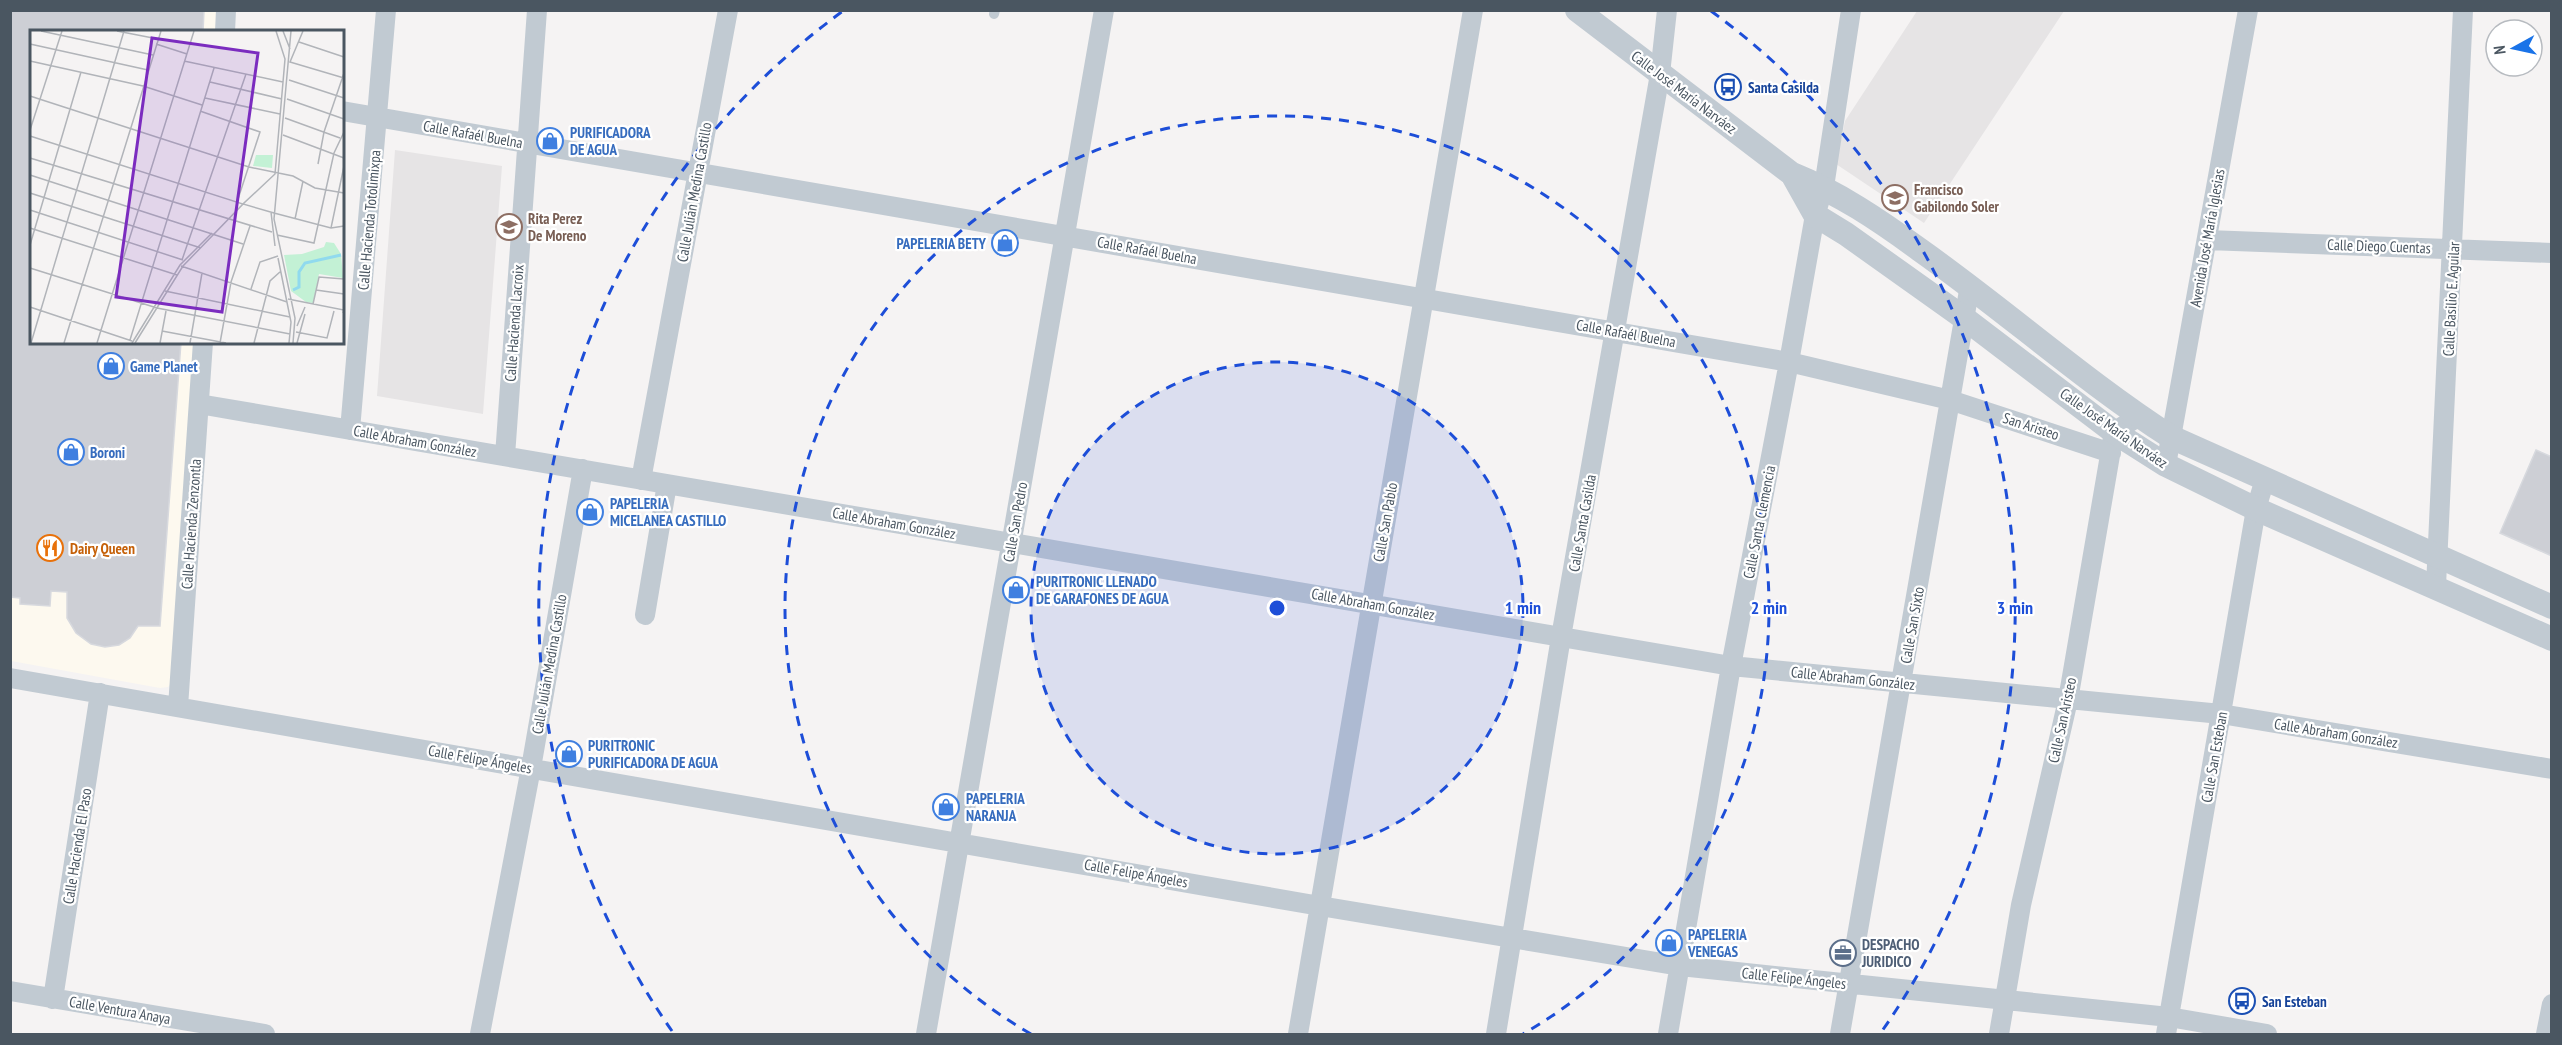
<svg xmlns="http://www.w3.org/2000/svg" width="2562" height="1045" font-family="'PT Sans Narrow',sans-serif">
	<rect width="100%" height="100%" fill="#f5f3f3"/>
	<path fill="#fdf9ef" d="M10,11h214l-2,20 -190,1v310h167l-25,339 -6,6 -8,1 -149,-27z"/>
	<path fill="#e6e4e5" d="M1917,11h147l-140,212 -88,-59 9,-43z
		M395,150l107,16 -19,248 -106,-18z"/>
	<path fill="#cdcfd5" stroke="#d7d9de" stroke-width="1.5" d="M10,10h194l-1,22h-171v310h149l-21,284h-22l-8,12 -11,7 -14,2 -14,-3 -15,-11 -9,-15v-26l-16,-1 -1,15 -30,-2v-6l-10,-1z
		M2536,450l16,7v99l-52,-23z"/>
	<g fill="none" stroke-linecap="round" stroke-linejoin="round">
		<path stroke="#c1cad2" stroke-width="10" d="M994,14l1,-4"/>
		<path stroke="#c1cad2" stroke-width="20" d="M225,32l1,-22
			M342,111l1447,251 161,38 161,53
			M2207,240l345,13
			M199,404l1532,262 490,48 331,55
			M350,430l36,-420
			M505,456l32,-446
			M2166,465l82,-455
			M641,480l87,-470
			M2436,586l27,-576
			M645,615l22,-131
			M10,678l1310,228 360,60 489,51 98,17
			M178,707l25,-365
			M10,991l255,43
			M53,999l47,-306
			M480,1034l51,-266 52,-299
			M926,1034l178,-1024
			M1298,1034l175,-1024
			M1496,1034l65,-397 99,-563 7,-64
			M1668,1034l63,-368 58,-304 26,-147 9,-28 27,-177
			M1840,1034l130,-749
			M1999,1034l22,-129 47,-205 46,-268 25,-16
			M2166,1034l90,-525 9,-30
			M2546,1034l6,-30"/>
		<path stroke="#c1cad2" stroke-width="24" d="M1577,10l215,164c47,19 87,46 128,76 85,60 164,131 251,187l381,170
			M1792,174l23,41 31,19 118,84 150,114 52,33 90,44 296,130"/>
	</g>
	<circle cx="1277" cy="608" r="246" fill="#1d4ed8" fill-opacity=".12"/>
	<g fill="none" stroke="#1d4ed8" stroke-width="3" stroke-dasharray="10 8">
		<circle cx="1277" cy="608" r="246"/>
		<path d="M1031 1034A492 492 0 1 1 1523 1034"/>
		<path d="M672 1031A738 738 0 0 1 843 11M1711 11A738 738 0 0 1 1882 1031"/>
	</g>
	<defs>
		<symbol id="bus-ring" viewBox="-11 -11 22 22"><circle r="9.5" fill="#fff" stroke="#1a4fb4" stroke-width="1.5"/><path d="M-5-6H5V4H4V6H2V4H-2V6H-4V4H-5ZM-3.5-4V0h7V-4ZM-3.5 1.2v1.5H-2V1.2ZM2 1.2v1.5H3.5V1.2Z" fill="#1a4fb4"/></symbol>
		<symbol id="shop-ring" viewBox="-11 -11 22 22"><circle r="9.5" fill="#fff" stroke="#3f7fe0" stroke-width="1.5"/><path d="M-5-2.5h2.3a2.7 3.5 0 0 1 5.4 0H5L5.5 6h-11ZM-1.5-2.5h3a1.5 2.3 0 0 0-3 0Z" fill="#3f7fe0"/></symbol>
		<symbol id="school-ring" viewBox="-11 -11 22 22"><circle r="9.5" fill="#fff" stroke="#8d6e63" stroke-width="1.5"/><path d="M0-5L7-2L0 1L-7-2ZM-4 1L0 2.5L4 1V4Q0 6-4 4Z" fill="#8d6e63"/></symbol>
		<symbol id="restaurant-ring" viewBox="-11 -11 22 22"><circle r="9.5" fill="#fff" stroke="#e8710a" stroke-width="1.5"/><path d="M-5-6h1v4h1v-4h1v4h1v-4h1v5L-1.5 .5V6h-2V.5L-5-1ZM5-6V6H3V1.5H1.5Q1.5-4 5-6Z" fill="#e8710a"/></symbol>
		<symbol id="office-ring" viewBox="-11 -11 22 22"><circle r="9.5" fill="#fff" stroke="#5c6f8a" stroke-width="1.5"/><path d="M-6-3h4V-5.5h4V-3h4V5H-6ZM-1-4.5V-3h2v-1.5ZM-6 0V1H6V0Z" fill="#5c6f8a"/></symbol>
	</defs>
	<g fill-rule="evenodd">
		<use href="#bus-ring" x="1713" y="72" width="30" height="30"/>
		<use href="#shop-ring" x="535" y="126" width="30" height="30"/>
		<use href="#school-ring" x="1880" y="183" width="30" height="30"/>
		<use href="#school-ring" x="494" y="212" width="30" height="30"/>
		<use href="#shop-ring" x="990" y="228" width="30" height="30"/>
		<use href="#shop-ring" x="96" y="351" width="30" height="30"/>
		<use href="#shop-ring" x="56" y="437" width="30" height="30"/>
		<use href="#shop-ring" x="575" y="497" width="30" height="30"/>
		<use href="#restaurant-ring" x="35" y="533" width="30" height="30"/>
		<use href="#shop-ring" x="1001" y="575" width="30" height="30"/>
		<use href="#shop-ring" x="554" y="739" width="30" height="30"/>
		<use href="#shop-ring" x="931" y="792" width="30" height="30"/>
		<use href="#shop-ring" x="1654" y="928" width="30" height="30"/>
		<use href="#office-ring" x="1828" y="938" width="30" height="30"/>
		<use href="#bus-ring" x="2227" y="986" width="30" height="30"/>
	</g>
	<g text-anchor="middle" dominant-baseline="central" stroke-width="4.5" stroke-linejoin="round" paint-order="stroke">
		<g font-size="15" font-weight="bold" fill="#164399" stroke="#fff" text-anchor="start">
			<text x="1748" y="87">Santa Casilda</text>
			<text x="2262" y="1001">San Esteban</text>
		</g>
		<g font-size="15" fill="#4a5661" stroke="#fff">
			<text transform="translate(1684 92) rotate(37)">Calle José María Narváez</text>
			<text transform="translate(473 134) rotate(10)">Calle Rafaél Buelna</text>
			<text transform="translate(694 192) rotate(-80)">Calle Julián Medina Castillo</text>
			<text transform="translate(369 220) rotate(-85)">Calle Hacienda Totolimixpa</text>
			<text transform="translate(2207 238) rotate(-80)">Avenida José María Iglesias</text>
			<text transform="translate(2379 246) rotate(2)">Calle Diego Cuentas</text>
			<text transform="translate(1147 250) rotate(10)">Calle Rafaél Buelna</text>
			<text transform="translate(2451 299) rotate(-87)">Calle Basilio E. Aguilar</text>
			<text transform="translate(514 323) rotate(-86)">Calle Hacienda Lacroix</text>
			<text transform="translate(1626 333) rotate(10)">Calle Rafaél Buelna</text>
			<text transform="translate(2031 426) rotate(18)">San Aristeo</text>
			<text transform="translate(2114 428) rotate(35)">Calle José María Narváez</text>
			<text transform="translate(415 441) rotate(10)">Calle Abraham González</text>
			<text transform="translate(1015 522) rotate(-80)">Calle San Pedro</text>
			<text transform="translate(1385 522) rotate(-80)">Calle San Pablo</text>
			<text transform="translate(1759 522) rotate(-79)">Calle Santa Clemencia</text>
			<text transform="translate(894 523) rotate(10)">Calle Abraham González</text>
			<text transform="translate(1582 523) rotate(-80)">Calle Santa Casilda</text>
			<text transform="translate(191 524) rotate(-86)">Calle Hacienda Zenzontla</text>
			<text transform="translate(1373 604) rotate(10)">Calle Abraham González</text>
			<text transform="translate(1912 625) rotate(-80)">Calle San Sixto</text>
			<text transform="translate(549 664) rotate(-80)">Calle Julián Medina Castillo</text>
			<text transform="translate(1853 678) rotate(6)">Calle Abraham González</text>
			<text transform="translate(2062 720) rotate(-78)">Calle San Aristeo</text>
			<text transform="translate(2336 733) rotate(9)">Calle Abraham González</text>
			<text transform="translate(2214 757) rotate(-80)">Calle San Esteban</text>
			<text transform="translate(480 759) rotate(10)">Calle Felipe Ángeles</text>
			<text transform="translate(77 846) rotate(-81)">Calle Hacienda El Paso</text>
			<text transform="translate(1136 873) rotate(10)">Calle Felipe Ángeles</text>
			<text transform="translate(1794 978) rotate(6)">Calle Felipe Ángeles</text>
			<text transform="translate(120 1010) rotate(10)">Calle Ventura Anaya</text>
		</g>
		<g font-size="15" font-weight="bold" fill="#366cbe" stroke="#fff" text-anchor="start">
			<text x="570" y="132">PURIFICADORA<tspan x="570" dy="17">DE AGUA</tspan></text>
			<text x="986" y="243" text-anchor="end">PAPELERIA BETY</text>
			<text x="130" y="366">Game Planet</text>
			<text x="90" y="452">Boroni</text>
			<text x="610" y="503">PAPELERIA<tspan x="610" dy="17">MICELANEA CASTILLO</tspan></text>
			<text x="1036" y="581">PURITRONIC LLENADO<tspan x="1036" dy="17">DE GARAFONES DE AGUA</tspan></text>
			<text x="588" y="745">PURITRONIC<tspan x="588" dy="17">PURIFICADORA DE AGUA</tspan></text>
			<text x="966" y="798">PAPELERIA<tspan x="966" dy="17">NARANJA</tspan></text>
			<text x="1688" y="934">PAPELERIA<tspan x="1688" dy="17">VENEGAS</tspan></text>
		</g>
		<g font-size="15" font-weight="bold" fill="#785e54" stroke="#fff" text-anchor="start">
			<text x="1914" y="189">Francisco<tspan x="1914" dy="17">Gabilondo Soler</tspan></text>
			<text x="528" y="218">Rita Perez<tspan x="528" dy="17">De Moreno</tspan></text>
		</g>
		<g font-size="15" font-weight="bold" fill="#c56008" stroke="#fff" text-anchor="start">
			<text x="70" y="548">Dairy Queen</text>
		</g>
		<g font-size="15" font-weight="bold" fill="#4e5e75" stroke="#fff" text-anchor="start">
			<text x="1862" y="944">DESPACHO<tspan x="1862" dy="17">JURIDICO</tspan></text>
		</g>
	</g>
	<g transform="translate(30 30)">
		<rect width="314" height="314" fill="#f5f3f3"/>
		<path d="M226,125h17l-1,13 -19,-2zM296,212l8,1 7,11 2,24 -24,-4 -6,29 -7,-1 -15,-11 -7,-36 18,-1 22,-7z" fill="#c3f1d5"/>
		<path fill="none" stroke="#90daee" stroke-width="3" d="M263,260l6,-3v-15l6,-9 36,-8"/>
		<path fill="none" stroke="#b1b4b9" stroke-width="1.5" d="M11,1l112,24M87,1l41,8M253,1l7,18M261,1l-17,188 21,99 -2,25M273,1l-13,31 54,16M269,12l45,15M0,14l118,26M126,14l31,10M0,31l113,25 59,19M154,31l99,21M259,50l55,18M180,52l72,17M0,66l219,71 44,9 22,12 29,5M175,68l75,16M257,69l57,20M170,81l60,21 -23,70M255,88l55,20M0,100l32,-99M253,105l61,23M0,106l213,68 -60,62 -48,77M0,128l242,74M288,134l6,-32 20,-59M0,145l213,69M0,163l171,55M0,180l153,50M241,182l4,34M244,183l57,15 13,-2M244,183l-31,-9 32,-30 10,-115 -9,-28M265,189l8,-38M0,198l147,47M301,198l13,-62M247,205l37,8 20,-90 10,-21M0,215l51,-173M248,228l13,64 -2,21M152,230l64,-186M151,236l106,36M0,238l127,40 133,26M221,259l9,-27 18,-6M286,260l28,4M135,261l125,26M258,269l56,11 -1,3M283,274l6,-27 25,2M0,277l102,34M267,296l8,-19M132,301l64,12M266,302l31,6 7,-27M100,310l84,-272M1,313l93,-312M34,313l97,-312M67,313l97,-312M102,313l48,-78 32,-32M130,313l6,-32M160,313l12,-70M190,313l11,-61 19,-56M224,313l16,-62 11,-10M267,313l8,-29"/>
		<path fill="#7b2cbf" fill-opacity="0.15" stroke="#7b2cbf" stroke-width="3" d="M122,8l106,15 -36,259 -106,-15z"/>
		<rect width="314" height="314" fill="none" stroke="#4a5661" stroke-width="3"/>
	</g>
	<circle cx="1277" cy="608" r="9" fill="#1d4ed8" stroke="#fff" stroke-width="3"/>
	<g font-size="18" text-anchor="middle" font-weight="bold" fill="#1d4ed8" stroke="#fff" stroke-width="4.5" stroke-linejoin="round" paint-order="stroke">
		<text x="1523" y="614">1 min</text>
		<text x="1769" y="614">2 min</text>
		<text x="2015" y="614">3 min</text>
	</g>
	<rect width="2562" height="1045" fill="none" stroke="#4a5661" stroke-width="24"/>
	<g transform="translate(2514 48) rotate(262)"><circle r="28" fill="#ffffff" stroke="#b7bbc0" stroke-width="1.5"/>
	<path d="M0-4.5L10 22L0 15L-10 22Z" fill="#1a73e8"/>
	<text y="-9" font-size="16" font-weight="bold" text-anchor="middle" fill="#4a5661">N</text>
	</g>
</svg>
